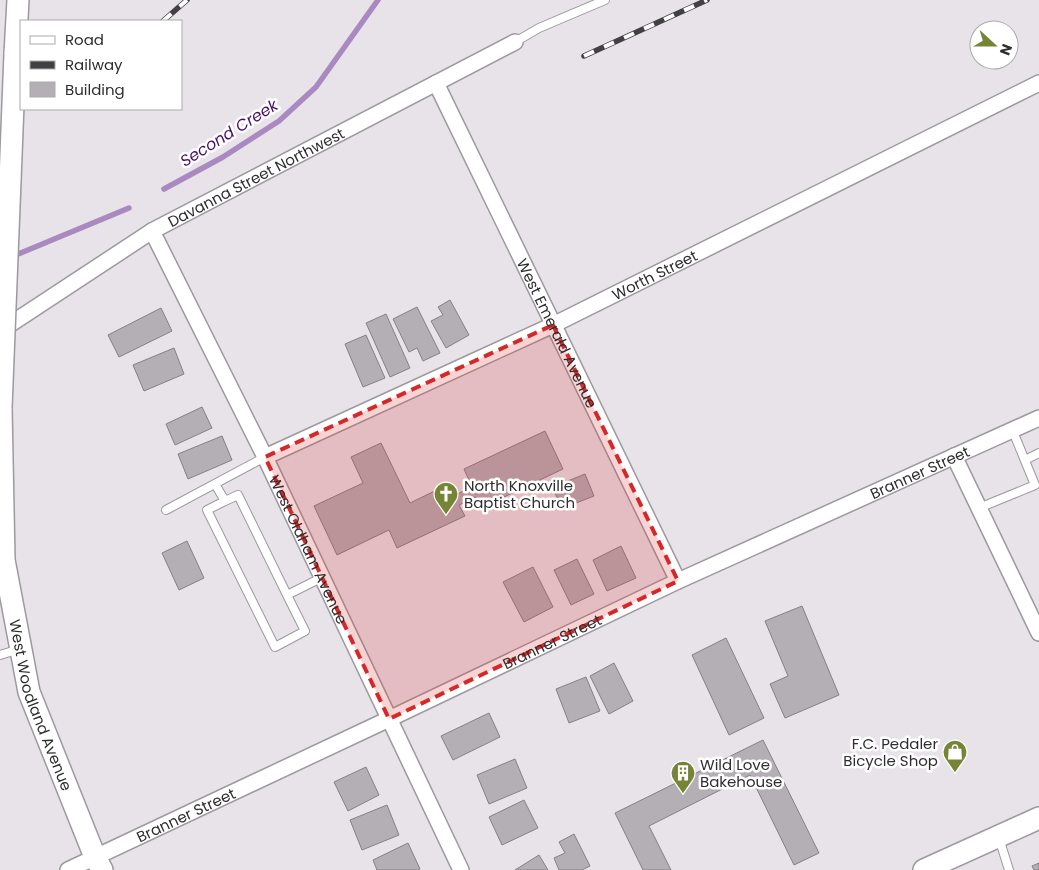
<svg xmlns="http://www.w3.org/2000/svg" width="1039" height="870" font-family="Poppins,sans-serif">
	<rect width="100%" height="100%" fill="#e7e3e9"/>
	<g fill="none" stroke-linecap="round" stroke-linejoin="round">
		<path stroke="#a989bf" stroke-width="5.5" d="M164,189l59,-32 56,-36 37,-34 62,-87
			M11,257l118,-49"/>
	</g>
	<path fill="#b3afb5" stroke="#848186" d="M450,300l19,35 -23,13 -15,-27 12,-6 -5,-8z
		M417,307l23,46 -17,8 -6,-13 -8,4 -16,-33z
		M161,308l11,23 -53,26 -11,-22z
		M386,314l24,54 -20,9 -24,-54z
		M366,335l19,43 -22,9 -18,-43z
		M174,348l10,26 -40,17 -11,-26z
		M202,407l10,21 -37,17 -9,-21z
		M545,431l18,38 -82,39 -5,-11 -17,8 6,11 -68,32 -8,-18 -52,25 -23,-49 49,-23 -12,-26 30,-14 29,60 39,-19 6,11 17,-8 -8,-18z
		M222,436l10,24 -44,19 -10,-25z
		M585,474l9,22 -33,13 -8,-22z
		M187,541l17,37 -25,12 -17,-37z
		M621,546l15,32 -29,13 -14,-31z
		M577,559l17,35 -23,11 -17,-35z
		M533,567l20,40 -29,15 -21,-40z
		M802,606l37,89 -54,23 -15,-34 18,-8 -23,-55z
		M726,638l38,80 -35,17 -37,-80z
		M614,663l19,38 -24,13 -19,-38z
		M586,677l14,34 -31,12 -13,-34z
		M489,713l11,24 -47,23 -12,-24z
		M763,740l56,113 -25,12 -44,-90 -101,51 22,44h-28l-28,-57z
		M515,759l12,29 -38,16 -12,-29z
		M366,767l13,28 -31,16 -14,-29z
		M524,800l14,28 -36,17 -13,-28z
		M387,805l12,30 -37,15 -12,-30z
		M574,834l16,32 -8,4h-23l-5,-12 11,-5 -6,-11z
		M408,843l12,26 -2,1h-41l-4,-10z
		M539,855l9,15h-33z
		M1039,863v7h-5l-2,-4z"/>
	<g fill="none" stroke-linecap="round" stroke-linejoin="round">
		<defs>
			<path id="service" d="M515,42l24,-14 66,-28
				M1025,460l14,-7
				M215,484l10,17 -18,9 68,137 30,-16 -18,-36 36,-18
				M225,501l13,-6 49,100
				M979,508l56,-23 -23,-56
				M166,510l99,-53
				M0,655l20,-6
				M999,838l10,32"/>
			<g id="minor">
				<path id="s1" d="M436,83l242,498"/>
				<path id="s2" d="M152,231l113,226 196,413"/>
				<path id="s3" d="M0,331l152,-100 363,-189"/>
				<path d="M954,456l85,177"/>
				<path id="s4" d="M265,457l288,-132 486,-242"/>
				<path id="s5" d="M68,870l321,-151 289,-138 361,-163"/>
			</g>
			<g id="secondary">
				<path d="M15,54l3,-54"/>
				<path id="s6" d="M1,408l3,152 25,132 66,165 7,13"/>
				<path d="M924,870l115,-52"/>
			</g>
		</defs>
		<use href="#service" stroke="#9c999f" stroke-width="10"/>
		<use href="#minor" stroke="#9c999f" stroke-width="18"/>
		<use href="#secondary" stroke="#9c999f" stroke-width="24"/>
		<use href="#service" stroke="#fff" stroke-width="8"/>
		<use href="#minor" stroke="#fff" stroke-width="15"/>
		<use href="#secondary" stroke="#fff" stroke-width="21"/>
		<defs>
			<path id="rail" d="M163,21l24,-21
				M584,56l123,-56"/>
		</defs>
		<use href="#rail" stroke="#424043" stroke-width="5.5"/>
		<use href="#rail" stroke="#fff" stroke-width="4" stroke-dasharray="11" stroke-linecap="butt"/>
		<defs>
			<path id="secondary-bridge" d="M1,408l14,-354"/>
		</defs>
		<use href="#secondary-bridge" stroke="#9c999f" stroke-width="24" stroke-linecap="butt"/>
		<use href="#secondary-bridge" stroke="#fff" stroke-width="21"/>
	</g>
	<path fill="#d62828" fill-opacity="0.2" stroke="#d62828" stroke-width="4" stroke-dasharray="10 6" stroke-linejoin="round" d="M553,325l125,256 -289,138 -124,-262z"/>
	<defs>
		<symbol id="church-pin" viewBox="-11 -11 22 30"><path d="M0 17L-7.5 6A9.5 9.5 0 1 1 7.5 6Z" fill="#758535" stroke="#fff"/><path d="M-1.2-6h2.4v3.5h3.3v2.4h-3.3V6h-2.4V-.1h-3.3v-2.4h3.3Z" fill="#fff"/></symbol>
		<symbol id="shop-pin" viewBox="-11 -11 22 30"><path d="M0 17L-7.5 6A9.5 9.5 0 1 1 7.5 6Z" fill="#758535" stroke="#fff"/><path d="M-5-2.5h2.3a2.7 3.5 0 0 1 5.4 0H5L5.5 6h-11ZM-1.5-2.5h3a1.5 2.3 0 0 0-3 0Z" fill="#fff"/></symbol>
		<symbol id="building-pin" viewBox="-11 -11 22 30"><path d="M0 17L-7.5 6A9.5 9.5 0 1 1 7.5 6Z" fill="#758535" stroke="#fff"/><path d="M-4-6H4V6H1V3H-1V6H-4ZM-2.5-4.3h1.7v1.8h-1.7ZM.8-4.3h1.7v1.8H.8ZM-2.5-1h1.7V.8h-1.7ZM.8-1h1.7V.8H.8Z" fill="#fff"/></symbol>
	</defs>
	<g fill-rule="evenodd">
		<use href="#church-pin" x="432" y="480" width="28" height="38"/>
		<use href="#shop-pin" x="941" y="738" width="28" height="38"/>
		<use href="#building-pin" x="669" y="759" width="28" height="38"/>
	</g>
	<g text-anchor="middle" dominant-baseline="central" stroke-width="5" stroke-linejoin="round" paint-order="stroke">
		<g font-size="15" fill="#2e2d2f" stroke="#fff">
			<text stroke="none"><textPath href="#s3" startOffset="299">Davanna Street Northwest</textPath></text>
			<text stroke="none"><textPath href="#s4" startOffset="430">Worth Street</textPath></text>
			<text stroke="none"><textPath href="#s1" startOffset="278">West Emerald Avenue</textPath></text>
			<text stroke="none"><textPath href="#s5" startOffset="940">Branner Street</textPath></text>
			<text stroke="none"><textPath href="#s2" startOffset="355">West Oldham Avenue</textPath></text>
			<text stroke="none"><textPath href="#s5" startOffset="535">Branner Street</textPath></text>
			<text stroke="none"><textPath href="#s6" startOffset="302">West Woodland Avenue</textPath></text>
			<text stroke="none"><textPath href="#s5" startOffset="130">Branner Street</textPath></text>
		</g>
		<g font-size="15" fill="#2e2d2f" stroke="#fff" text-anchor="start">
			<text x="464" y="485">North Knoxville<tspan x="464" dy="17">Baptist Church</tspan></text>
			<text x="938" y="743" text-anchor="end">F.C. Pedaler<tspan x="938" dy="17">Bicycle Shop</tspan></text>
			<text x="700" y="764">Wild Love<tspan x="700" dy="17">Bakehouse</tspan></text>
		</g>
		<g font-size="16" font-style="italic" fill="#490e67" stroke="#fff">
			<text transform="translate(229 133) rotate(-32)">Second Creek</text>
		</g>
	</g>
	<rect x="20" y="20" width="162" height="90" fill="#ffffff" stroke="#ababac"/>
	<rect x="30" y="36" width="25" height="8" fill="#ffffff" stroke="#ababac"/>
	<text x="65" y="45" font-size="15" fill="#2e2d2f">Road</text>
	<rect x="30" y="61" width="25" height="8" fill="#424043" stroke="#ababac"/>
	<text x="65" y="70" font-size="15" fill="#2e2d2f">Railway</text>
	<rect x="30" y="82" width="25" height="15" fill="#b3afb5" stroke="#ababac"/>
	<text x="65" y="95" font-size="15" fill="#2e2d2f">Building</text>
	<g transform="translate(994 45) rotate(111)"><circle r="24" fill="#ffffff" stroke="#ababac"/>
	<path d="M0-4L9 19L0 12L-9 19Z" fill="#758535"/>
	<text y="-8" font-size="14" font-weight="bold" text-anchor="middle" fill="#2e2d2f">N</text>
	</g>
</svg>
